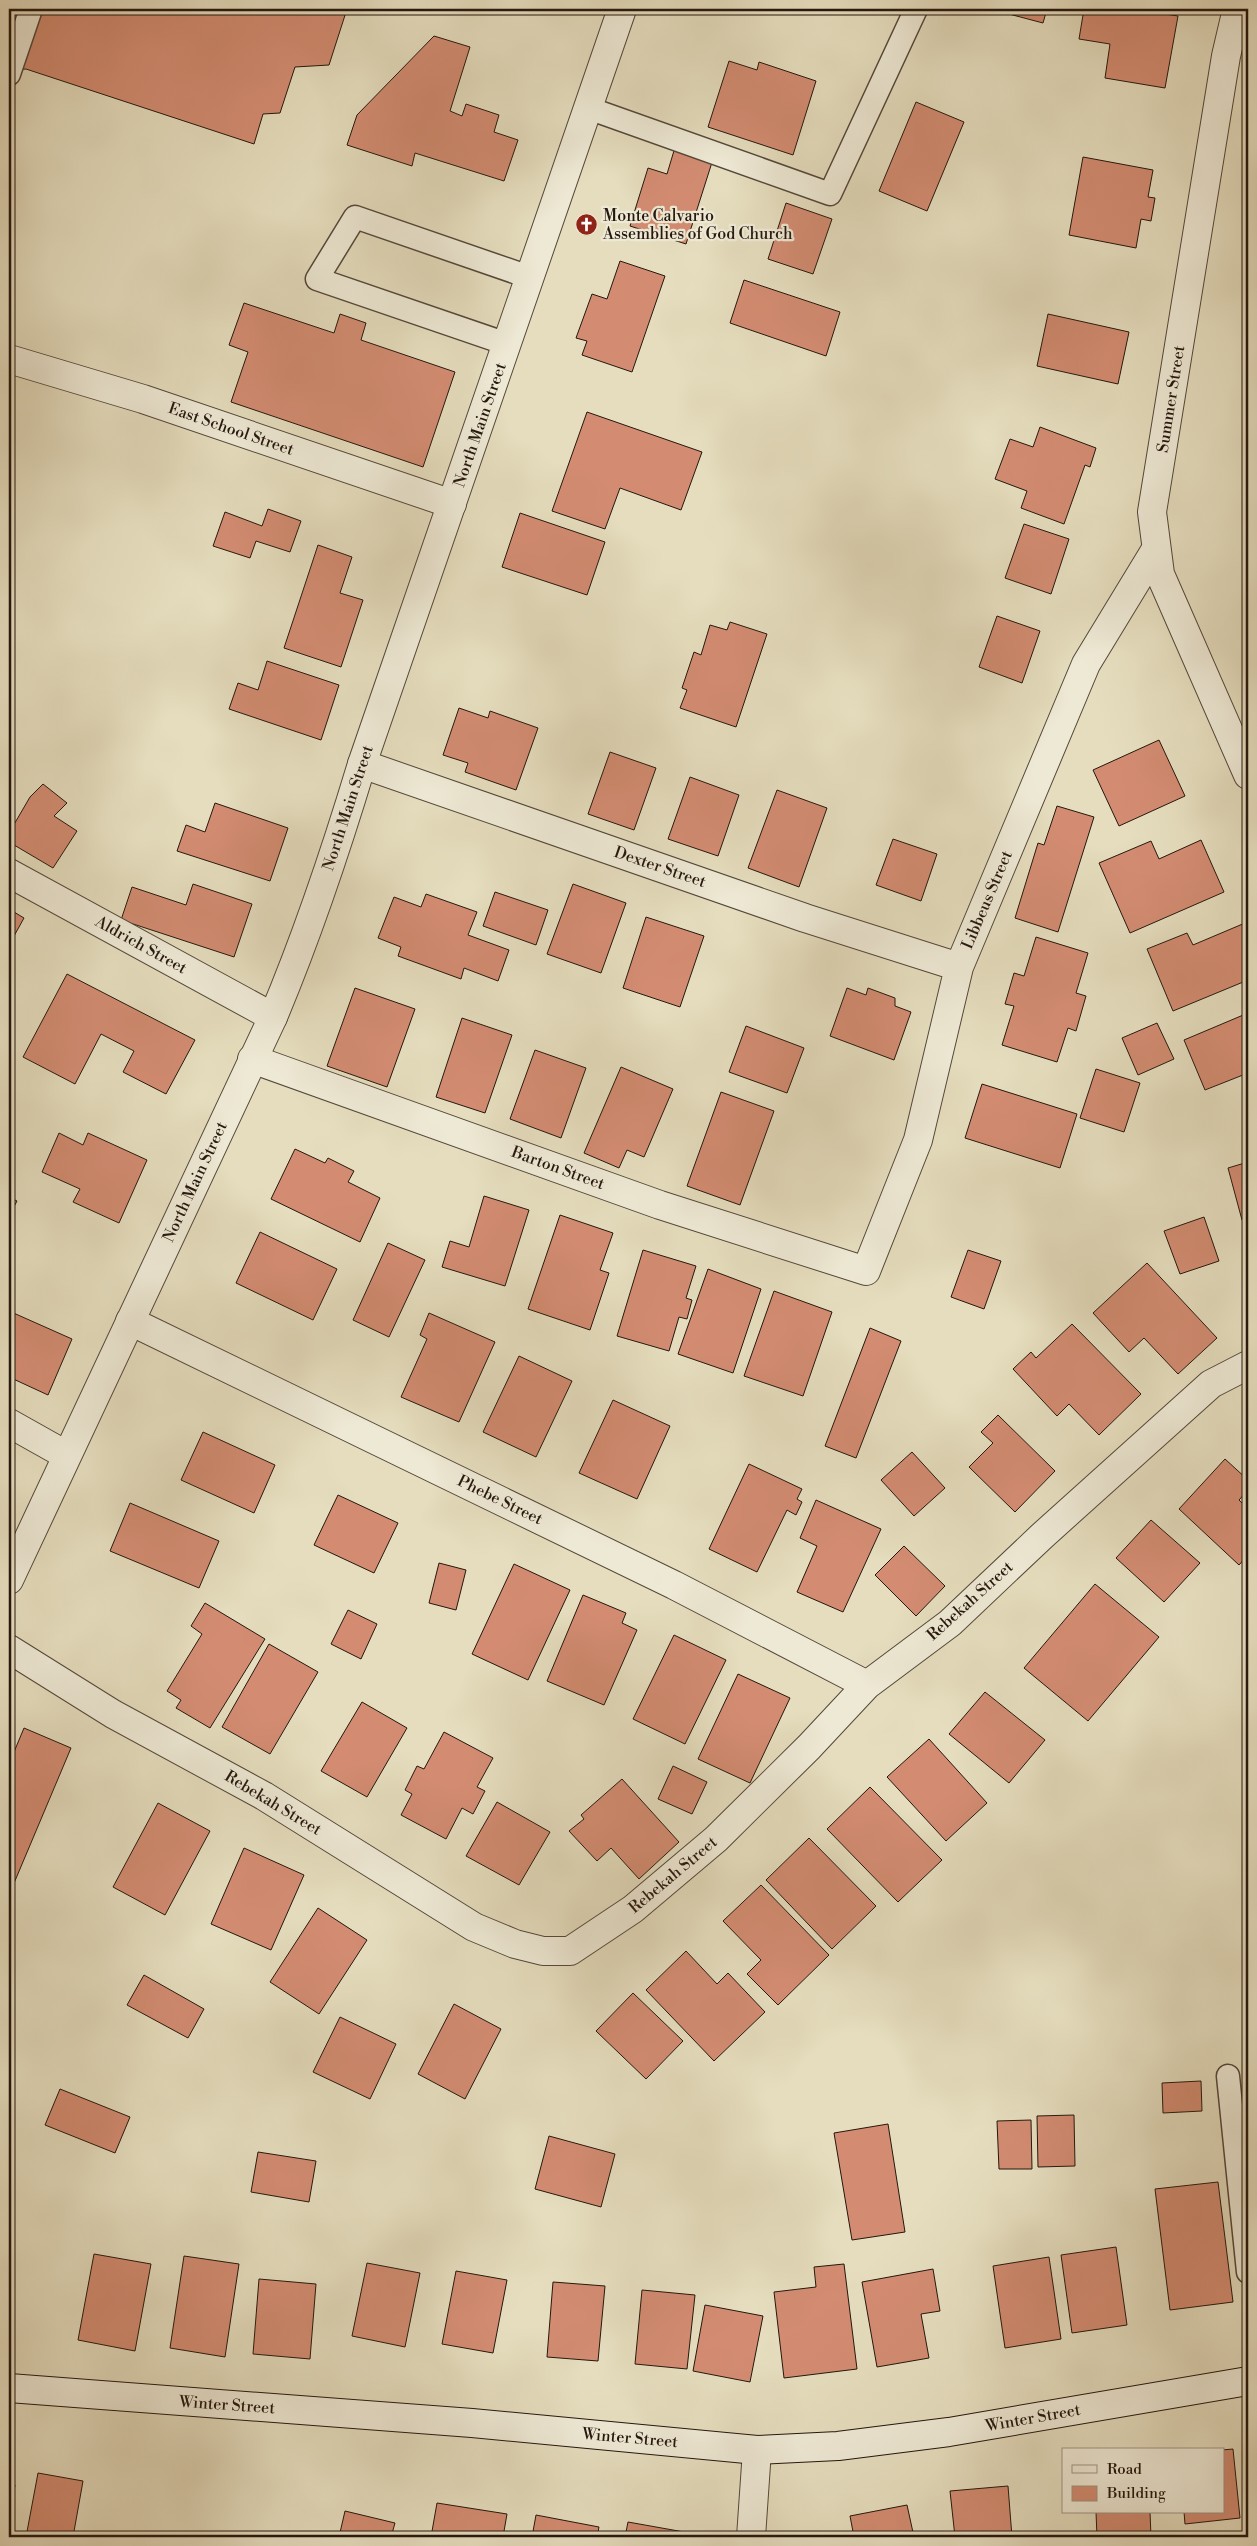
<svg xmlns="http://www.w3.org/2000/svg" width="1257" height="2546" font-family="'Libre Bodoni',serif">
	<rect width="100%" height="100%" fill="#e5ddbe"/>
	<filter id="stains"><feTurbulence type="fractalNoise" baseFrequency=".004" numOctaves="4"/><feColorMatrix values="0 0 0 0 .2 0 0 0 0 .09 0 0 0 0 .02 0 0 0 .5 -.17"/></filter>
	<radialGradient id="worn" r=".72"><stop offset=".6" stop-color="#630" stop-opacity="0"/><stop offset="1" stop-color="#630" stop-opacity=".3"/></radialGradient>
	<path fill="#d38c72" stroke="#24170e" d="M42,9h305l-18,56 -34,2 -15,46 -17,1 -9,30 -228,-75 -10,1z
		M990,9h57l-4,14z
		M1084,9h50l44,7 -13,72 -60,-10 5,-34 -31,-5z
		M434,36l36,11 -20,64 12,5 4,-12 33,11 -5,17 24,8 -14,41 -89,-28 -3,13 -65,-21 10,-30z
		M729,61l28,9 2,-8 57,19 -23,74 -85,-28z
		M916,102l48,20 -37,89 -48,-20z
		M676,144l38,12 -28,88 -56,-18 18,-58 19,6z
		M1083,157l70,13 -5,27 7,1 -4,23 -10,-2 -5,29 -67,-13z
		M786,203l46,16 -19,55 -45,-15z
		M620,261l45,15 -33,96 -50,-17 5,-14 -11,-3 16,-44 15,5z
		M744,280l96,32 -14,44 -96,-33z
		M244,303l90,30 6,-19 26,9 -5,17 94,32 -32,95 -192,-65 17,-50 -19,-7z
		M1048,314l81,18 -11,52 -81,-18z
		M587,412l115,40 -21,58 -61,-22 -15,41 -53,-18z
		M1040,427l56,21 -6,19 -5,-2 -21,59 -43,-16 6,-17 -32,-12 15,-40 23,8z
		M268,509l33,12 -11,31 -34,-11 -6,17 -37,-12 12,-34 37,14z
		M520,513l85,29 -18,53 -85,-28z
		M1024,524l45,15 -18,55 -46,-16z
		M318,545l34,12 -12,36 23,7 -22,67 -57,-19z
		M997,616l43,15 -18,52 -43,-16z
		M730,622l37,12 -31,93 -56,-19 7,-18 -5,-2 12,-36 7,3 9,-30 17,5z
		M267,661l72,24 -18,55 -92,-31 9,-26 20,7z
		M459,708l29,10 2,-7 48,17 -22,62 -51,-18 3,-9 -25,-8z
		M1159,740l26,56 -66,30 -26,-56z
		M610,752l46,16 -22,62 -46,-16z
		M690,777l49,18 -21,61 -50,-17z
		M43,784l24,19 -13,13 23,15 -24,37 -44,-26v-9l21,-36z
		M777,790l50,18 -28,79 -51,-19z
		M215,803l73,25 -18,53 -93,-30 9,-26 19,7z
		M1057,806l37,11 -36,115 -43,-14 23,-75 6,2z
		M893,839l44,15 -16,47 -45,-16z
		M1201,840l23,52 -94,41 -31,-70 52,-22 8,18z
		M193,884l59,20 -18,53 -113,-37 11,-33 54,18z
		M573,884l53,19 -25,70 -54,-19z
		M495,892l53,18 -12,35 -53,-19z
		M426,894l51,18 -9,23 41,15 -11,31 -34,-13 -3,11 -63,-23 3,-9 -23,-9 16,-41 27,10z
		M9,909l15,9 -15,27z
		M646,917l58,19 -24,71 -57,-19z
		M1245,923l3,8v49l-75,31 -26,-62 40,-16 6,12z
		M1036,937l52,16 -12,40 10,3 -10,35 -8,-3 -11,34 -55,-17 12,-39 -9,-2 9,-31 10,3z
		M67,974l128,66 -29,54 -43,-22 11,-21 -33,-17 -26,50 -52,-27z
		M355,988l60,21 -28,78 -60,-21z
		M847,988l19,7 2,-7 27,10v8l16,6 -17,48 -64,-24z
		M1248,1013v60l-43,17 -21,-50z
		M462,1018l50,17 -27,78 -49,-16z
		M1157,1023l17,36 -36,16 -16,-37z
		M746,1026l58,22 -17,45 -58,-21z
		M535,1050l51,18 -25,70 -51,-19z
		M621,1067l52,22 -29,68 -17,-7 -8,18 -35,-15z
		M1096,1069l44,14 -16,49 -44,-14z
		M982,1084l95,30 -17,54 -95,-30z
		M721,1092l53,19 -34,94 -53,-19z
		M59,1133l24,12 5,-12 59,27 -28,63 -46,-21 7,-13 -38,-17z
		M295,1149l30,14 3,-5 26,13 -6,11 32,16 -20,44 -89,-43z
		M1248,1162v56l-6,2 -14,-52z
		M484,1196l45,14 -24,76 -63,-19 8,-26 19,6z
		M9,1197l8,4 -8,15z
		M560,1215l53,18 -13,37 9,3 -19,57 -62,-21z
		M1204,1217l15,44 -39,13 -16,-43z
		M260,1232l77,37 -24,51 -77,-37z
		M388,1243l37,17 -36,77 -36,-17z
		M643,1250l53,16 -10,32 6,2 -5,19 -8,-2 -10,34 -52,-15z
		M968,1250l33,11 -17,48 -33,-12z
		M1147,1263l70,75 -39,36 -34,-36 -15,14 -36,-39z
		M708,1269l53,20 -28,84 -55,-19z
		M774,1291l58,21 -29,84 -59,-20z
		M9,1311l63,28 -24,56 -39,-18z
		M429,1313l66,29 -36,80 -58,-25 26,-58 -7,-4z
		M1072,1324l69,70 -42,41 -30,-31 -12,12 -44,-47 18,-17 5,6z
		M870,1328l31,13 -45,117 -31,-12z
		M519,1356l53,25 -36,76 -53,-25z
		M613,1400l57,26 -33,73 -58,-26z
		M998,1415l57,56 -40,41 -46,-45 24,-24 -12,-11z
		M203,1432l72,33 -21,48 -73,-33z
		M912,1452l33,36 -31,28 -33,-36z
		M1225,1459l23,21v10l-9,10 9,9v46l-9,10 -60,-56z
		M749,1464l53,25 -5,10 5,3 -6,13 -9,-5 -30,62 -48,-23z
		M338,1495l60,28 -24,50 -60,-28z
		M816,1500l65,29 -38,83 -46,-20 20,-46 -17,-8z
		M130,1503l89,38 -20,47 -89,-37z
		M1151,1520l49,43 -36,39 -48,-44z
		M904,1546l41,40 -29,30 -41,-41z
		M439,1563l27,7 -10,40 -27,-7z
		M514,1564l56,26 -42,90 -56,-26z
		M1095,1584l64,53 -71,84 -64,-53z
		M583,1595l43,18 -4,10 15,7 -33,75 -57,-24z
		M205,1603l60,36 -55,89 -34,-20 5,-8 -14,-9 35,-57 -11,-8z
		M348,1610l29,14 -16,35 -30,-15z
		M674,1635l52,25 -41,84 -52,-25z
		M269,1644l49,28 -48,82 -48,-27z
		M738,1674l52,24 -40,85 -52,-24z
		M985,1692l60,48 -36,43 -60,-49z
		M362,1702l45,26 -40,69 -46,-26z
		M24,1728l47,20 -62,147v-131z
		M444,1732l49,26 -16,29 8,4 -12,23 -11,-6 -16,31 -45,-24 11,-21 -7,-4 12,-24 7,3z
		M929,1739l58,64 -41,38 -59,-64z
		M673,1766l34,16 -15,32 -34,-15z
		M622,1779l57,63 -40,37 -28,-31 -14,13 -28,-30 15,-12 -3,-4z
		M870,1787l72,73 -44,42 -71,-73z
		M497,1802l53,30 -31,53 -53,-29z
		M158,1803l52,28 -45,84 -52,-28z
		M809,1838l67,68 -44,43 -66,-69z
		M244,1848l60,27 -33,75 -60,-26z
		M761,1885l68,70 -51,50 -31,-31 14,-14 -38,-39z
		M318,1908l49,32 -48,74 -49,-32z
		M686,1951l31,33 11,-11 37,39 -51,49 -68,-71z
		M144,1975l60,34 -16,29 -61,-33z
		M633,1993l50,48 -37,38 -50,-48z
		M454,2004l47,25 -36,70 -47,-25z
		M340,2017l56,27 -26,55 -57,-27z
		M1201,2081l1,30 -39,2 -1,-30z
		M60,2089l70,28 -15,36 -70,-28z
		M1074,2115l1,51 -37,1 -1,-51z
		M1031,2120l1,49h-33l-2,-48z
		M888,2124l17,108 -53,8 -18,-107z
		M549,2136l66,18 -14,53 -66,-18z
		M258,2152l58,9 -7,41 -58,-10z
		M1218,2182l15,120 -63,8 -15,-121z
		M1116,2247l11,78 -55,8 -11,-78z
		M94,2254l57,10 -16,87 -57,-11z
		M184,2256l55,8 -14,93 -55,-9z
		M1049,2257l12,82 -56,9 -12,-82z
		M367,2263l53,10 -15,74 -53,-11z
		M844,2264l13,105 -73,9 -10,-86 42,-5 -2,-20z
		M933,2269l7,42 -19,3 8,44 -52,9 -15,-85z
		M456,2271l51,9 -14,73 -51,-9z
		M259,2279l57,5 -6,75 -57,-5z
		M553,2282l52,4 -7,75 -51,-4z
		M642,2290l53,5 -8,74 -52,-5z
		M705,2305l58,11 -13,66 -57,-11z
		M1233,2449l7,69 -55,6 -1,-12h39l-1,-62z
		M38,2473l45,8 -10,56h-47z
		M9,2484l6,1 -6,36z
		M1008,2486l4,51h-57l-5,-46z
		M437,2503l70,11 -4,23h-72z
		M907,2505l7,32h-60l-4,-21z
		M345,2511l50,12 -4,14h-52z
		M1096,2512h54l1,25h-54z
		M536,2515l63,12 -2,10h-65z
		M628,2522l73,13 -1,2h-75z"/>
	<g fill="none" stroke-linecap="round" stroke-linejoin="round">
		<defs>
			<path id="service" d="M9,74l22,-65
				M588,108l242,86 86,-185
				M507,344l-190,-65 38,-62 174,60
				M1228,2076l20,196"/>
			<path id="minor" d="M1237,9l-11,47 -74,456 8,62 88,201
				M9,359l134,40 309,105
				M362,764l443,154 154,49
				M9,873l264,144
				M252,1059l408,146 206,66 52,-131 41,-173 127,-303 70,-115
				M130,1321l544,264 193,100
				M9,1423l57,32
				M9,1649l104,65 151,82 210,131 41,17 28,7h27l63,-42 83,-70 93,-92 58,-62 83,-62 92,-87 169,-152 37,-19
				M751,2537l6,-87"/>
			<path id="tertiary" d="M9,1580l264,-563c35,-83 63,-167 89,-253l260,-755"/>
			<path id="secondary" d="M9,2388l463,35 285,27 81,-4 111,-14 299,-51"/>
		</defs>
		<use href="#service" stroke="#54483a" stroke-width="25"/>
		<use href="#minor" stroke="#54483a" stroke-width="30"/>
		<use href="#tertiary" stroke="#54483a" stroke-width="30"/>
		<use href="#secondary" stroke="#24170e" stroke-width="30"/>
		<use href="#service" stroke="#eee9d5" stroke-width="22"/>
		<use href="#minor" stroke="#eee9d5" stroke-width="28"/>
		<use href="#tertiary" stroke="#eee9d5" stroke-width="28"/>
		<use href="#secondary" stroke="#eee9d5" stroke-width="28"/>
	</g>
	<defs>
		<symbol id="church-disc" viewBox="-11 -11 22 22"><circle r="9.5" fill="#8f2418" stroke="#eee9d5"/><path d="M-1.2-6h2.4v3.5h3.3v2.4h-3.3V6h-2.4V-.1h-3.3v-2.4h3.3Z" fill="#fff"/></symbol>
	</defs>
	<g fill-rule="evenodd">
		<use href="#church-disc" x="574" y="212" width="25" height="25"/>
	</g>
	<g text-anchor="middle" dominant-baseline="central" stroke-width="4.5" stroke-linejoin="round" paint-order="stroke">
		<g font-size="16" fill="#24170e" stroke="#eee9d5" text-anchor="start">
			<text x="603" y="216">Monte Calvario<tspan x="603" dy="18">Assemblies of God Church</tspan></text>
		</g>
		<g font-size="16" fill="#24170e" stroke="#eee9d5">
			<text transform="translate(1171 399) rotate(-81)">Summer Street</text>
			<text transform="translate(480 425) rotate(-71)">North Main Street</text>
			<text transform="translate(231 429) rotate(19)">East School Street</text>
			<text transform="translate(348 808) rotate(-72)">North Main Street</text>
			<text transform="translate(660 867) rotate(19)">Dexter Street</text>
			<text transform="translate(987 900) rotate(-67)">Libbeus Street</text>
			<text transform="translate(141 945) rotate(29)">Aldrich Street</text>
			<text transform="translate(558 1168) rotate(20)">Barton Street</text>
			<text transform="translate(195 1182) rotate(-65)">North Main Street</text>
			<text transform="translate(500 1500) rotate(26)">Phebe Street</text>
			<text transform="translate(970 1601) rotate(-42)">Rebekah Street</text>
			<text transform="translate(273 1803) rotate(31)">Rebekah Street</text>
			<text transform="translate(673 1875) rotate(-40)">Rebekah Street</text>
			<text transform="translate(227 2405) rotate(4)">Winter Street</text>
			<text transform="translate(1033 2418) rotate(-10)">Winter Street</text>
			<text transform="translate(630 2438) rotate(5)">Winter Street</text>
		</g>
	</g>
	<rect width="1257" height="2546" fill="none" stroke="#e5ddbe" stroke-width="30"/>
	<rect x="10" y="10" width="1237" height="2526" fill="none" stroke="#24170e" stroke-width="2.5"/>
	<rect x="15" y="15" width="1227" height="2516" fill="none" stroke="#24170e"/>
	<rect x="1062" y="2448" width="162" height="65" fill="#eee9d5" stroke="#9d9585"/>
	<rect x="1072" y="2465" width="25" height="8" fill="#eee9d5" stroke="#9d9585"/>
	<text x="1107" y="2474" font-size="15" fill="#24170e">Road</text>
	<rect x="1072" y="2486" width="25" height="15" fill="#d38c72" stroke="#9d9585"/>
	<text x="1107" y="2498" font-size="15" fill="#24170e">Building</text>
	<rect width="100%" height="100%" filter="url(#stains)"/>
	<rect width="100%" height="100%" fill="url(#worn)"/>
</svg>
